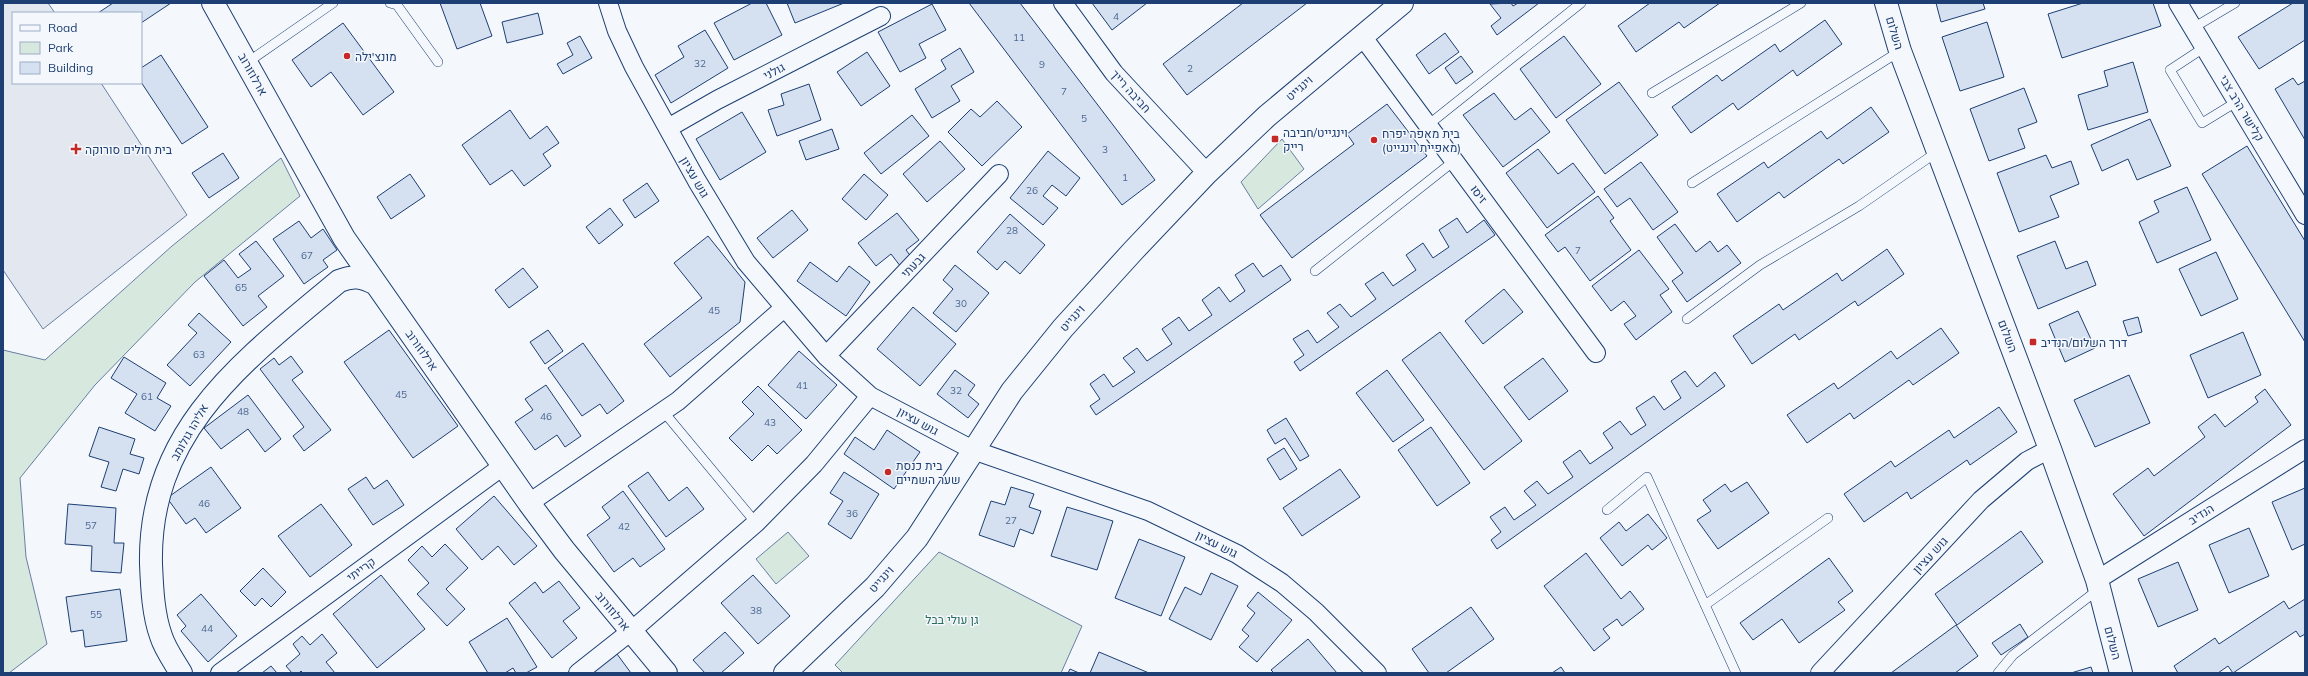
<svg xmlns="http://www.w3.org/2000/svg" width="2308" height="676" font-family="Mulish,Heebo,sans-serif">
	<rect width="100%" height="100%" fill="#f4f7fb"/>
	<path fill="#d7e8df" stroke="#687fa3" d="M1282,139l22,30 -46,40 -17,-27z
		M281,158l19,38 -105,86 -100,103 -75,93 6,79 21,87 -38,29h-6v-323l42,10 127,-114z
		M788,532l21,24 -33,28 -20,-25z
		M939,552l143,74 -21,47h-218l-8,-8z"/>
	<path fill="#e3e8f0" stroke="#687fa3" d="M3,3h45l7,10h-42v70h88l86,132 -144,114 -40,-59z"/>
	<path fill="#d5e0f0" stroke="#1d3f73" d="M113,3h58l-30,20v-10h-43z
		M440,3h40l12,33 -35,13z
		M752,3h14l16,32 -48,25 -20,-37z
		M787,3h57l-49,20z
		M969,3h51l135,177 -33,25z
		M1092,3h55l-35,27z
		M1243,3h64l-120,92 -24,-31z
		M1511,3l2,3 5,-3h21l-42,32 -6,-9 10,-8 -11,-14z
		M1650,3h70l-36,25 -5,-6 -43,30 -18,-26z
		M1936,3h47l2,6 -44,13z
		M2083,3h70l8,23 -99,32 -14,-44z
		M2293,3h12v37l-46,29 -21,-32z
		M932,4l14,26 -27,14 7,14 -26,14 -22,-40z
		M538,13l5,21 -36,9 -5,-21z
		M1825,20l17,24 -45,32 -4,-6 -55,40 -5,-7 -42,30 -19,-26 45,-32 5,6 53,-37 5,8z
		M1987,22l17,55 -44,14 -18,-54z
		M343,23l51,69 -31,23 -32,-43 -20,15 -19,-27z
		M705,30l23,38 -57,35 -16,-28 29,-18 -6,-11z
		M1445,33l14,19 -30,22 -13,-19z
		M580,36l12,22 -29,16 -6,-10 16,-9 -6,-12z
		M1564,36l37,48 -45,34 -36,-49z
		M960,48l14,24 -23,14 9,15 -28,17 -17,-29 31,-20 -5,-9z
		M867,52l23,34 -29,20 -24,-34z
		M161,55l47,72 -26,17 -41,-62v-14z
		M1461,56l12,16 -17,12 -11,-16z
		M2133,62l15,50 -60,18 -10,-35 30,-9 -4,-15z
		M2293,78l5,7 7,-4v59l-30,-51z
		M1619,82l39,53 -53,39 -39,-54z
		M809,84l12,36 -44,16 -9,-26 16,-5 -3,-11z
		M2024,88l13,34 -19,7 7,19 -36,13 -19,-52z
		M1494,93l21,27 16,-12 19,24 -47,35 -40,-52z
		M997,101l25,26 -40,39 -34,-34 23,-23 9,8z
		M1387,104l40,52 -135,102 -32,-43 94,-71 -7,-10z
		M1871,107l18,25 -46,32 -4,-5 -55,39 -5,-6 -42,30 -20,-28 47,-32 4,6 53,-37 6,8z
		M510,110l20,29 17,-13 12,17 -16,11 8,12 -27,20 -12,-16 -22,15 -28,-40z
		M742,112l24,40 -46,28 -24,-41z
		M912,115l17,21 -48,38 -17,-21z
		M2150,119l21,47 -34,14 -9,-21 -26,12 -11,-26z
		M832,129l7,20 -33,11 -7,-19z
		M940,141l25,28 -38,33 -24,-28z
		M2247,146l58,95v101l-103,-168z
		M1538,149l20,25 15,-11 22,29 -48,36 -41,-55z
		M1048,151l32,27 -14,18 -14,-11 -9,11 15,12 -15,17 -33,-27z
		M223,153l16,25 -30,20 -17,-25z
		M2046,155l6,13 19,-7 8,23 -29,12 9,21 -40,15 -22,-59z
		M1641,162l37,50 -25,18 -23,-32 -13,9 -13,-18z
		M410,174l15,22 -34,23 -14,-22z
		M864,174l24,21 -22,25 -24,-21z
		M647,183l12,18 -24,17 -12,-18z
		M2187,187l24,53 -54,23 -18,-41 20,-10 -5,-11z
		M1598,196l16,22 -4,3 21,29 -41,31 -25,-34 -7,5 -13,-17z
		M610,208l13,17 -24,19 -13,-17z
		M792,210l16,20 -35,28 -16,-20z
		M897,213l22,27 -13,10 6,8 -11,9 -10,-13 -15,12 -18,-23z
		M1010,214l35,31 -25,29 -15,-13 -8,9 -20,-18z
		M1457,218l10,15 17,-13 11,15 -195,136 -6,-9 10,-7 -11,-16 15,-9 9,13 22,-16 -12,-14 13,-9 11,13 25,-18 -11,-15 18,-12 10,14 23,-16 -10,-15 17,-12 10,15 16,-11 -10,-17z
		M299,221l12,17 12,-9 14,21 -14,10 5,7 -24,17 -31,-45z
		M1675,224l21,28 14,-11 8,11 9,-7 14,18 -54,39 -15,-21 11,-8 -26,-36z
		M708,236l37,46 -5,40 -70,55 -26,-33 58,-46 -28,-35z
		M256,241l28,35 -26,20 9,11 -24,19 -39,-50 20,-16 14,18 13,-9 -12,-15z
		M2055,241l11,28 21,-8 9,24 -58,24 -21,-53z
		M1887,249l17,25 -46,32 -3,-5 -56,39 -4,-6 -43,30 -19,-28 46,-32 4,6 54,-37 5,8z
		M1639,250l30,39 -9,6 12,17 -36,28 -12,-16 12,-8 -12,-15 -13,10 -19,-25z
		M2216,252l22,47 -37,17 -22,-47z
		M810,262l27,20 12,-16 21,16 -24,34 -49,-35z
		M1253,263l10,14 18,-12 10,15 -195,135 -6,-9 10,-7 -10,-15 14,-10 9,13 22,-15 -12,-14 14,-10 10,13 25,-17 -10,-15 17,-12 10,14 23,-16 -10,-15 17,-13 11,15 15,-11 -10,-16z
		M955,265l34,28 -33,39 -23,-19 20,-24 -10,-9z
		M523,268l15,19 -29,21 -14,-18z
		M1504,289l19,23 -40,32 -18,-23z
		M913,307l43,37 -36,42 -43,-37z
		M2078,311l17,37 -30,14 -16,-38z
		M199,313l32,29 -41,44 -23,-21 30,-32 -9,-8z
		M2138,317l4,15 -14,4 -5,-15z
		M1941,328l18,25 -46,32 -4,-5 -55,39 -4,-6 -43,30 -20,-28 47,-32 4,6 53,-38 6,8z
		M389,330l69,96 -45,32 -69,-96z
		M548,330l15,21 -18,13 -15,-22z
		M1440,332l82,109 -38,29 -82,-110z
		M2243,332l18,43 -53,23 -18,-43z
		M583,343l41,58 -17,13 -7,-10 -18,12 -34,-48z
		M799,351l38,34 -31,34 -38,-34z
		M291,356l12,16 -11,8 39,50 -27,21 -11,-15 11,-9 -44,-58 14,-11 5,7z
		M124,357l42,26 -9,15 14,8 -16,25 -30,-18 12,-19 -26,-16z
		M1543,358l25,33 -39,29 -25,-33z
		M955,370l20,15 -7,10 11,9 -11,14 -31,-24z
		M1387,370l37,50 -31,22 -37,-49z
		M1685,371l12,16 18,-15 10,14 -228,163 -6,-9 10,-8 -11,-15 15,-10 9,13 22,-15 -12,-14 13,-10 11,13 25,-17 -10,-15 17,-12 10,14 23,-16 -10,-15 17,-12 11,14 15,-10 -10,-17 18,-12 10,14 17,-12 -10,-17z
		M2129,375l21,48 -55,24 -21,-47z
		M546,385l35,51 -16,11 -8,-12 -22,15 -20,-28 18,-12 -8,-11z
		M758,386l44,44 -25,24 -9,-9 -16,16 -23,-23 25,-24 -12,-12z
		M2265,389l26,36 -147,111 -31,-42 35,-26 6,8 51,-39 -7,-10 17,-13 10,13 33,-25 -3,-5z
		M248,395l33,44 -16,13 -17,-23 -27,20 -17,-21z
		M1999,407l18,25 -47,33 -3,-5 -56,39 -4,-7 -43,30 -20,-28 47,-33 4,6 54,-37 5,8z
		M1286,418l23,38 -9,5 -15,-23 -10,6 -8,-14z
		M99,427l36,12 -5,15 14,4 -5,16 -16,-5 -7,22 -15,-4 8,-25 -20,-6z
		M1431,427l39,56 -33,23 -39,-56z
		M887,430l33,22 -26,37 -50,-35 11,-17 19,13z
		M1284,448l13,21 -17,11 -13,-21z
		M211,467l30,41 -35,25 -11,-15 -9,6 -19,-26z
		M1340,469l20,28 -58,39 -19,-28z
		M648,472l21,29 18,-14 17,22 -38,28 -38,-51z
		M844,472l35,22 -28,45 -23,-15 15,-23 -13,-8z
		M366,477l8,12 13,-9 17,25 -31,20 -25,-36z
		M1747,482l22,31 -51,36 -21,-29 14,-9 -8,-11 22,-16 6,8z
		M1011,487l23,7 -5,13 12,4 -8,23 -13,-5 -6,18 -35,-12 12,-34 14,4z
		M2305,488v56l-13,6 -20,-48z
		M623,491l42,58 -25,18 -7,-9 -19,14 -27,-37 23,-17 -8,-11z
		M494,496l43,50 -23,19 -16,-19 -16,14 -26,-31z
		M68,504l48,4 -2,35h10l-3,30 -30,-2 1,-25 -27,-2z
		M321,504l31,41 -42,32 -32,-41z
		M1067,507l46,14 -16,49 -46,-14z
		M1648,514l19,24 -15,12 -4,-5 -26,21 -22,-28 19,-16 7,9z
		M2249,528l20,48 -40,17 -20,-48z
		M2021,531l22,31 -86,63 -22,-31z
		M1139,539l46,18 -24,59 -46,-18z
		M445,544l23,24 -22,21 19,20 -18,17 -30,-32 12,-11 -21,-23 14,-14 10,11z
		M1586,553l35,46 9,-8 14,18 -22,17 -5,-7 -14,10 7,9 -16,13 -50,-65z
		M1829,558l24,33 -15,11 7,8 -46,33 -17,-24 -29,21 -13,-17z
		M2178,562l20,48 -40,17 -20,-48z
		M263,568l23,24 -15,15 -9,-9 -7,8 -15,-15z
		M1211,573l27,13 -27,54 -42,-21 16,-32 16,8z
		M381,575l44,54 -48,39 -44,-54z
		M753,575l37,41 -32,28 -37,-41z
		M559,581l21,27 -17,13 14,17 -25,20 -43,-55 26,-21 8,11z
		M120,589l7,52 -42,6 -2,-17 -12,2 -5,-35z
		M1258,592l34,28 -35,42 -18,-15 10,-11 -7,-6 13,-17 -8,-7z
		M201,594l36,42 -29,26 -27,-31 5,-5 -9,-11z
		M2305,599v35l-5,3 -4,-6 -63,42 -5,-7 -10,7h-40l-4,-7 41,-28 4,6 65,-43 5,8z
		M1471,607l23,32 -48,34h-17l-17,-24z
		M507,618l30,49 -11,6h-10l-3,-5 -8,5h-17l-19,-31z
		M2020,624l8,13 -27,18 -9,-12z
		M1956,625l22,31 -23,17h-64z
		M725,632l19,21 -23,20h-16l-12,-13z
		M322,634l15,19 -11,9 9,11h-32l-2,-2 -2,2h-7l-6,-7 14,-12 -7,-10 9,-8 8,9z
		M1308,639l29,34h-63l-3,-3z
		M1099,652l50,21h-59z
		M617,654l14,19h-39z
		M271,666l6,7h-15z
		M1561,667l4,6h-13z
		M2091,667l2,6h-22z
		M1070,669l9,4h-11z"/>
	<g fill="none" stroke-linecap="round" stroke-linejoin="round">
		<defs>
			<path id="lane" d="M390,3l7,2 41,57
				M2193,28l42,-25
				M2205,47l-35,23 32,53 36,-22
				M248,62l85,-59
				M1652,93l149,-90
				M1428,125l153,-122
				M1692,183l208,-132
				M1315,271l139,-110
				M1687,319l73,-54 99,-59 78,-54
				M663,411l93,112
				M1607,510l40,-33 89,196
				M1705,605l123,-87
				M1998,673l15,-18 86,-66"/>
			<path id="street" d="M608,3l9,28 17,36 63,114 49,81 80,94 44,40 103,54 175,61 89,43 45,29 34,29 61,61
				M1063,3l51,70 93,100
				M2178,3l127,212
				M1362,36l234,317
				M668,128l49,-28 164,-84
				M826,356l173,-182
				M529,503l149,-102 106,-93
				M2097,580l208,-131
				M220,673l283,-207
				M578,673l52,-41 126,-109 58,-59 56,-68
				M1820,673l161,-173 46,-39 23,-12"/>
			<path id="secondary" d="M213,3l131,235 185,265 35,47 102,123
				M1886,3l14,48 150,398 47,131 24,93
				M181,673c-7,-12 -16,-24 -20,-37 -8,-22 -9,-49 -10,-72 -3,-135 95,-205 188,-283 15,-6 23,-4 37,3
				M785,673l90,-86 42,-49 95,-147 51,-63 70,-77 74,-78 60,-57 135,-113"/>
		</defs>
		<use href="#lane" stroke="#1d3f73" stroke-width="10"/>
		<use href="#street" stroke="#1d3f73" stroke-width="20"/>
		<use href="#secondary" stroke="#1d3f73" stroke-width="24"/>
		<use href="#lane" stroke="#f4f7fb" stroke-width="9"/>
		<use href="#street" stroke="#f4f7fb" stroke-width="18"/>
		<use href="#secondary" stroke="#f4f7fb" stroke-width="22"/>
	</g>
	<g fill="#c62828" stroke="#f4f7fb" stroke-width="1.5">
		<circle cx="347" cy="56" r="4"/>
		<rect x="1271" y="135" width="8" height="8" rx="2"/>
		<circle cx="1374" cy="140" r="4"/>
		<path d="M74 143h4v4h4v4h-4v4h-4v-4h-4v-4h4z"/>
		<rect x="2029" y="338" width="8" height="8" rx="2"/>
		<circle cx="888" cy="472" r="4"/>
	</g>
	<g text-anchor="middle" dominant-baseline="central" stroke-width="3" stroke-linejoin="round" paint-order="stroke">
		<g font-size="10" fill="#4b6792">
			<text x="1116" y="16">4</text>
			<text x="1019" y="37">11</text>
			<text x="700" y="63">32</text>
			<text x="1042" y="64">9</text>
			<text x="1190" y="68">2</text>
			<text x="1064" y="91">7</text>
			<text x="1084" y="118">5</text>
			<text x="1105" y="149">3</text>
			<text x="1125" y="177">1</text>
			<text x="1032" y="190">26</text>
			<text x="1012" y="230">28</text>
			<text x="1578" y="250">7</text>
			<text x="307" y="255">67</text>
			<text x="241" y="287">65</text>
			<text x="961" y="303">30</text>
			<text x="714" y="310">45</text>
			<text x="199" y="354">63</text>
			<text x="802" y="385">41</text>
			<text x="956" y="390">32</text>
			<text x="401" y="394">45</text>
			<text x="147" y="396">61</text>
			<text x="243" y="411">48</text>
			<text x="546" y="416">46</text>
			<text x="770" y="422">43</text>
			<text x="204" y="503">46</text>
			<text x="852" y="513">36</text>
			<text x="1011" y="520">27</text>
			<text x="91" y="525">57</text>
			<text x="624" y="526">42</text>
			<text x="756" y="610">38</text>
			<text x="96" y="614">55</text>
			<text x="207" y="628">44</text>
		</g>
		<g font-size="12" fill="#1d3f73" stroke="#f4f7fb">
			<text transform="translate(1895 33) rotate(73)">השלום</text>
			<text transform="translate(774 71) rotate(-27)">גולני</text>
			<text transform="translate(253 74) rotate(61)">ארלוזורוב</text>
			<text transform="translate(1299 88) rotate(-41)">וינגייט</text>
			<text transform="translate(1131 91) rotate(48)">חביבה רייך</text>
			<text transform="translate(2242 108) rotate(59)">קלישר הרב צבי</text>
			<text transform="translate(695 177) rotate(60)">גוש עציון</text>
			<text transform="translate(1479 194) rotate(54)">זיסו</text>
			<text transform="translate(913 265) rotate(-46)">גבעתי</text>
			<text transform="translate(1072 318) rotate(-48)">וינגייט</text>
			<text transform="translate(2008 336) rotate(69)">השלום</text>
			<text transform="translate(422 350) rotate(55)">ארלוזורוב</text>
			<text transform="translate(918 421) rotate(29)">גוש עציון</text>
			<text transform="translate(189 432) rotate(-60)">אליהו גולומב</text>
			<text transform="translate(2201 514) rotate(-32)">הנדיב</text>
			<text transform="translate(1217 544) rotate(27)">גוש עציון</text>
			<text transform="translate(1930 555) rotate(-47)">גוש עציון</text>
			<text transform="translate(361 569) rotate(-36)">קרייתי</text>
			<text transform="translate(881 579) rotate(-48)">וינגייט</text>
			<text transform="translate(613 611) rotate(51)">ארלוזורוב</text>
			<text transform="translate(2113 643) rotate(75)">השלום</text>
		</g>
		<g font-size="12" fill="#1d3f73" stroke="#f4f7fb" text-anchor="start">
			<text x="355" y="56">מונצ'ילה</text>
			<text x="1283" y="132">וינגייט/חביבה<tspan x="1283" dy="14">רייק</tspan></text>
			<text x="1382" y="133">בית מאפה יפרח<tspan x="1382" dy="14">(מאפיית וינגייט)</tspan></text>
			<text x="85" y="149">בית חולים סורוקה</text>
			<text x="2041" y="342">דרך השלום/הנדיב</text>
			<text x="896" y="465">בית כנסת<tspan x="896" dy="14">שער השמיים</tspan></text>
		</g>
		<g font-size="12" fill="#2c6c60" stroke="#f4f7fb">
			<text x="952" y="619">גן עולי בבל</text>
		</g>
	</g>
	<rect width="2308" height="676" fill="none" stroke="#1d3f73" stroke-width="8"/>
	<rect x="12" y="12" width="130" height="72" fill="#f4f7fb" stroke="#9eadc5"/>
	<rect x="20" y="25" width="20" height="6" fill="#f4f7fb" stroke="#9eadc5"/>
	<text x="48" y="32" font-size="12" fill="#1d3f73">Road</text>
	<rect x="20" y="42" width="20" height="12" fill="#d7e8df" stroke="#9eadc5"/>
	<text x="48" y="52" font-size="12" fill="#1d3f73">Park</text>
	<rect x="20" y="62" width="20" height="12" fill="#d5e0f0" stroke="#9eadc5"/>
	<text x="48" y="72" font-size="12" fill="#1d3f73">Building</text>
</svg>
